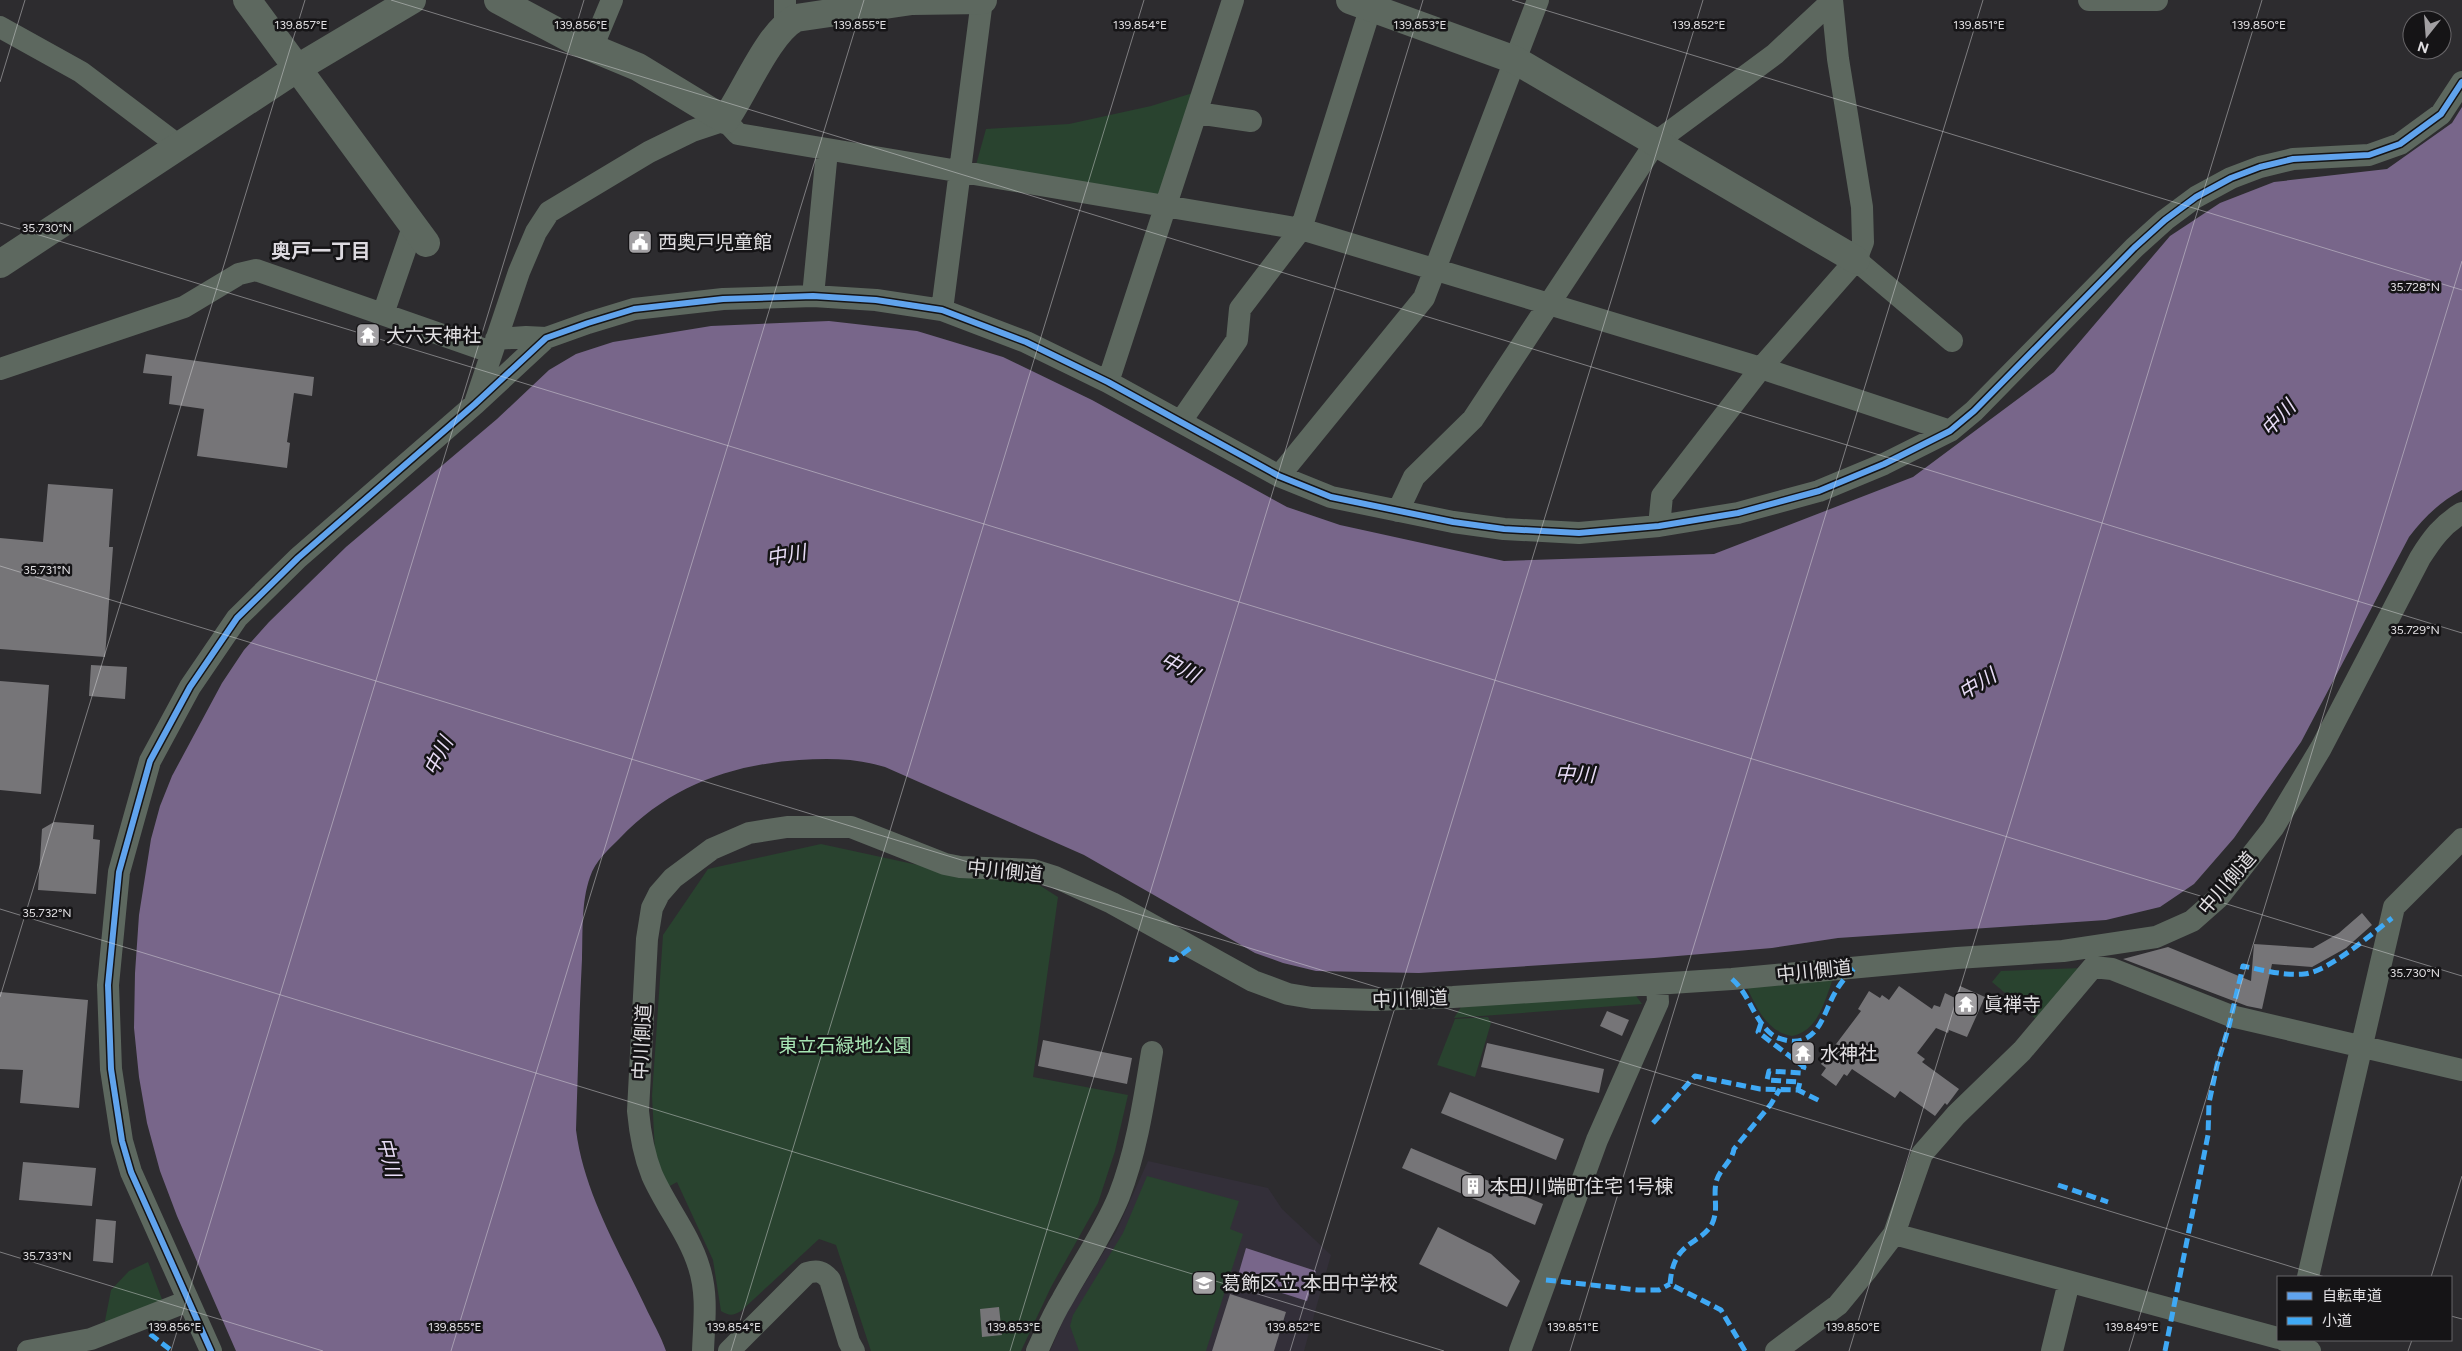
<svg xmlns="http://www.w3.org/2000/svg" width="2462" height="1351" font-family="Figtree,'Noto Sans JP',sans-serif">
	<rect width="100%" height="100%" fill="#2d2c2f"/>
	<path fill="#332f39" d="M1148,1161l120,27 14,21 49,46 -27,96h-254l16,-37 50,-82z"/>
	<path fill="#29432f" d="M1196,92l-33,105 -187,-32 10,-36 83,-5 82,-18z
		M821,844l143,31 76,6 -1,4 19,12 -25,180 95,18 -13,56 -17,52 -47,84 -30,64h-150l-35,-106 -17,-6 -78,72c-9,5 -11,5 -20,0l-8,-51 -36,-78 -9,5 -13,-34 -3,-57 11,-161 45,-66z
		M2083,968l-45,53 -46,-39 9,-11z
		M1834,976c-9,23 -15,55 -42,60 -27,-5 -35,-29 -47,-52z
		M1634,993l8,11 -188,14 7,-11z
		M1488,1017l3,6 -16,54 -38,-12 18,-46z
		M1147,1176l92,25 -9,28 13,5 -37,117h-127l-9,-25 3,-11 50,-82z
		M148,1262l15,40 -59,24 7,-36 18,-19z"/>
	<path fill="#78668a" d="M2462,107v383c-22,12 -38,27 -53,47l-108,205 -67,96 -40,46 -34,23 -54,13 -268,18 -66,10 -118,10 -235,15 -103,-2 -33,-8 -28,-10 -171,-98 -199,-88c-29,-9 -57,-9 -86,-7 -70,5 -130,27 -179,78 -11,11 -25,23 -30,39 -9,25 -7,56 -8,82 -3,57 -4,114 -6,171 8,63 42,119 69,176 7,15 16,30 21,45h-430l-59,-135 -17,-45 -13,-48 -8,-46 -5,-49 1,-55 4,-58 12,-76 9,-33 12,-30 50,-93 22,-33 25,-28 77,-75 151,-128 52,-49 27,-16 37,-12 98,-16 118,-5 88,10 86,26 89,43 195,107 53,18 164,36 210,-7 199,-77 141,-105 116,-136 50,-33 54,-21 113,-13 65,-46z
		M1246,1248l70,23 -9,30 -70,-22z"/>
	<path fill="#767578" d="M146,354l168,23 -2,19 -18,-3 -7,49 3,1 -3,25 -90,-12 7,-47 -35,-5 3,-28 -29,-3z
		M48,484l65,5 -4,58h4l-8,110 -105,-8v-111l43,4z
		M91,665l36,2 -2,32 -36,-3z
		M0,681l49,4 -8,109 -41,-4z
		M54,822l40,3 -1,14 7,1 -4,54 -58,-4 4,-61z
		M2362,913l10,12 -26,23 -34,19 -40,-3 -10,45 -15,-3 -124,-47 45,-12 83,34 3,-37 59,4 26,-15z
		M1899,986l33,23 2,-4 6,2 5,-14 10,5 5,-12 25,11 -18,40 -18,-7 -1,3 -12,-5 -19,25 8,6 -3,3 37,27 -12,16 -2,-2 -10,13 -35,-25 -5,7 -43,-29 -5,7 -3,-2 -8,12 -15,-11 5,-7 -5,-4 40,-53 -3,-2 11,-18 11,7 2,-3 7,5z
		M0,992l88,8 -9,108 -59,-5 3,-33 -23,-1z
		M1607,1011l22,9 -7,16 -22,-10z
		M1043,1040l89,18 -5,26 -89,-18z
		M1487,1043l117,26 -5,24 -118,-26z
		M1450,1092l114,47 -8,21 -115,-47z
		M1411,1148l132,56 -8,21 -133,-57z
		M23,1162l73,6 -4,38 -73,-6z
		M96,1219l20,2 -3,42 -20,-2z
		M1438,1227l53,27 29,27 -13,26 -88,-43z
		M1230,1294l56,18 -12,39h-62z
		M999,1307l3,28 -20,2 -2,-28z"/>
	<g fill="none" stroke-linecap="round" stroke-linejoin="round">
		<path stroke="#5d685f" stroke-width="22" d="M2089,0h68
			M785,24v-24
			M0,27l81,45 98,74
			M592,48l20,-48
			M1197,113l54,8
			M1856,260l96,81
			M813,296l14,-145
			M942,310l40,-310
			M383,314l30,-87
			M496,339l30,-2 20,1
			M0,369l184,-62 55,-33 17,-4 235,82
			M1108,382l125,-382
			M475,403l44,-131 17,-40 13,-20 100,-60 43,-21 33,-11 13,14 563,95 460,139 189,63
			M1181,421l56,-81 3,-31 61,-80 72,-229
			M1279,476l145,-178 114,-298
			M1398,511l16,-34 59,-58 183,-277 119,-88 57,-53
			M1659,526l3,-30 99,-128 95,-108 7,-18 -1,-35 -24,-148 -6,-59
			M1894,1234l384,104
			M2308,1277l86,-370 68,-68
			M2284,1340l26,11
			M28,1351l63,-12 97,-38
			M211,1351l-80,-179 -9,-31 -11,-72 -3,-84 11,-113 31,-111 40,-74 47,-69 61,-60 177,-154 71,-66 42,-15 46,-14 89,-10 90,-3 63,4 66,10 84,32 82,40 171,94 52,21 122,25 51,7 75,4 80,-7 79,-13 81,-22 65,-27 66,-33 24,-20 160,-163 31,-28 31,-23 35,-19 29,-11 33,-8 76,-4 31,-11 41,-30 21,-32
			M703,1351c1,-28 5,-56 -4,-84 -10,-33 -33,-60 -47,-92 -8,-20 -12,-42 -14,-64l9,-172 5,-31 7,-14 14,-16 39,-29 37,-16 38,-6h64l94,37 15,3 73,3 22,7 57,26 141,78 35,13 24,4 63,2 78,-3 279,-18 225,-21 106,-7 93,-14 36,-16 26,-23 55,-70 48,-80 99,-190c12,-19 22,-33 42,-45
			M729,1351l78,-78c10,-3 16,-2 23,7l19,62 5,9
			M1037,1351c8,-17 15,-35 25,-51 19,-35 42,-67 57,-104 18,-46 25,-96 33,-144
			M1520,1351l77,-211 61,-138 -1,-18
			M1776,1351l62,-46 28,-34 28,-37 28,-80 34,-39 66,-64 71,-84 19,2 119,47 231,54
			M2052,1351l17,-69"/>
		<path stroke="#5d685f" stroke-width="28" d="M247,0l179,243
			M498,0l75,40 65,27 87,53c20,-28 43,-87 71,-102l116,-17 71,-1
			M1350,0l165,60 341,200
			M0,264l296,-195 116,-69"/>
		<path stroke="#3fa9f5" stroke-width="5" stroke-dasharray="10 5" stroke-linecap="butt" d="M1169,959l5,1 18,-13
			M1732,979c17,15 21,38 37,53 6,6 14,8 21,9 30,3 34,-31 46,-50 5,-9 12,-17 20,-24
			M1761,1023l-3,9 46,35 -2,6 -33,-2 -2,9 33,2 -2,8
			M1653,1123l42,-47 65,13 38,1 24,12
			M2058,1185l50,17
			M1546,1280l92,10h21l11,-6
			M150,1334l22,17
			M1745,1351l-24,-41 -51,-26c1,-11 3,-23 11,-32 9,-11 24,-15 31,-28 7,-15 1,-27 4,-41 2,-13 16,-21 18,-34l37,-45 9,-15
			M2165,1351l43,-216 1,-32 8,-38 12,-39 14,-60c19,4 42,10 61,8 24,-2 69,-41 88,-56"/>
		<defs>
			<path id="cycleway" d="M211,1351l-80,-179 -9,-31 -11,-72 -3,-84 11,-113 31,-111 40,-74 47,-69 61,-60 177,-154 71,-66 42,-15 46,-14 89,-10 90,-3 63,4 66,10 84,32 82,40 171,94 52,21 122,25 51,7 75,4 80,-7 79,-13 81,-22 65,-27 66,-33 24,-20 160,-163 31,-28 31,-23 35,-19 29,-11 33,-8 76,-4 31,-11 41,-30 21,-32"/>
		</defs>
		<use href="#cycleway" stroke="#151416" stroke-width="9"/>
		<use href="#cycleway" stroke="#60a3ed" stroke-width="6"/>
	</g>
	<path fill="none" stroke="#e1dfe2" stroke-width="1" stroke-opacity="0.45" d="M391,0l2071,633M1512,0l950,290M0,82l25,-82M0,223l2462,753M0,566l2325,711M0,909l1444,442M0,997l305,-997M0,1252l323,99M2431,1277l31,-101M2451,1316l11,3M171,1351l413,-1351M451,1351l413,-1351M731,1351l413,-1351M1010,1351l413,-1351M1290,1351l413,-1351M1570,1351l413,-1351M1849,1351l413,-1351M2129,1351l333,-1090M2408,1351l4,-11"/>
	<defs>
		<symbol id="civic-square" viewBox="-11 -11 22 22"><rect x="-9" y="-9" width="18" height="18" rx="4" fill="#a2a0a3" stroke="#151416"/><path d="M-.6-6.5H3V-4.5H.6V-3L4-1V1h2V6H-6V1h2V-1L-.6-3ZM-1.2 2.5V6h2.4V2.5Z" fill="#fff"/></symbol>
		<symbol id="temple-square" viewBox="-11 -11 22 22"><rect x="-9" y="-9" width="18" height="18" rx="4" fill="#a2a0a3" stroke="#151416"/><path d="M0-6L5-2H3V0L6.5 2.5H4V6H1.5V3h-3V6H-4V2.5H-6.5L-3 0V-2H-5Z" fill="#fff"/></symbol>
		<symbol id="building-square" viewBox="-11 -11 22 22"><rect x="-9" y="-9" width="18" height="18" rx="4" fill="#a2a0a3" stroke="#151416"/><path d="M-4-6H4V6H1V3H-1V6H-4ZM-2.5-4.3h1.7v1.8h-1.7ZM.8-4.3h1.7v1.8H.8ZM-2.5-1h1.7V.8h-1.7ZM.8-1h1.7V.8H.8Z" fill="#fff"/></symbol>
		<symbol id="school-square" viewBox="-11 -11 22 22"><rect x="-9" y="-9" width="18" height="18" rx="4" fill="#a2a0a3" stroke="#151416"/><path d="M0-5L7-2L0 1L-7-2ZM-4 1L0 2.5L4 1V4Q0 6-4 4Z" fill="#fff"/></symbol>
	</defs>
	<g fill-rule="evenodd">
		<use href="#civic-square" x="626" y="228" width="28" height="28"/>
		<use href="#temple-square" x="354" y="321" width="28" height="28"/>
		<use href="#temple-square" x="1952" y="990" width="28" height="28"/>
		<use href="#temple-square" x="1789" y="1039" width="28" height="28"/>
		<use href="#building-square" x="1459" y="1172" width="28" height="28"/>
		<use href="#school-square" x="1190" y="1269" width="28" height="28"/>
	</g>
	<g text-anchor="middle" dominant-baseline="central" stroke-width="5" stroke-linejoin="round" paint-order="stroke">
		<g font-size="19" fill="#e1dfe2" stroke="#151416" text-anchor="start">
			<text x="658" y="242">西奥戸児童館</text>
			<text x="386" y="335">大六天神社</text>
			<text x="1984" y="1004">眞禅寺</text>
			<text x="1820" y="1053">水神社</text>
			<text x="1490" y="1186">本田川端町住宅 1号棟</text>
			<text x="1222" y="1283">葛飾区立 本田中学校</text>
		</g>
		<g font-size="19" fill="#e1dfe2" stroke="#151416">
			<text transform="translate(1005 871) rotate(6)">中川側道</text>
			<text transform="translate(2227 883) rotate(-49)">中川側道</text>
			<text transform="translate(1814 971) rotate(-6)">中川側道</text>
			<text transform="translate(1410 999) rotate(-2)">中川側道</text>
			<text transform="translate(642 1042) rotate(-87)">中川側道</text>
		</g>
		<g font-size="19" fill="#a7e5b3" stroke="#151416">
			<text x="845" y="1045">東立石緑地公園</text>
		</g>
		<g font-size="20" font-weight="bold" fill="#dddae0" stroke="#151416">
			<text x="321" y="251">奥戸一丁目</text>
		</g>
		<g font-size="20" font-style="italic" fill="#e8dcf6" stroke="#151416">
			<text transform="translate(2278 418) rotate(-47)">中川</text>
			<text transform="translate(786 555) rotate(-10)">中川</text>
			<text transform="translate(1180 667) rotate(28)">中川</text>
			<text transform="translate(1977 684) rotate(-32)">中川</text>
			<text transform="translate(438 756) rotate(-63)">中川</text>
			<text transform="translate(1575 774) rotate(2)">中川</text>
			<text transform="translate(389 1157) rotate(76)">中川</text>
		</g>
	</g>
	<g font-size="12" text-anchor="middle" fill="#e1dfe2" stroke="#151416" stroke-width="5" stroke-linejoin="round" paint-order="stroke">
		<text x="301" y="29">139.857°E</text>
		<text x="581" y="29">139.856°E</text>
		<text x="860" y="29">139.855°E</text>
		<text x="1140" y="29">139.854°E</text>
		<text x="1420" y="29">139.853°E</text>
		<text x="1699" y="29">139.852°E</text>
		<text x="1979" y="29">139.851°E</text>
		<text x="2259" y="29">139.850°E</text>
		<text x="47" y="232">35.730°N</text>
		<text x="2415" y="291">35.728°N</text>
		<text x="47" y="574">35.731°N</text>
		<text x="2415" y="634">35.729°N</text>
		<text x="47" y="917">35.732°N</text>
		<text x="2415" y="977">35.730°N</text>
		<text x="47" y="1260">35.733°N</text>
		<text x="175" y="1331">139.856°E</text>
		<text x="455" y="1331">139.855°E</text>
		<text x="734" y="1331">139.854°E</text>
		<text x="1014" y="1331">139.853°E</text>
		<text x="1294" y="1331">139.852°E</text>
		<text x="1573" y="1331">139.851°E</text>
		<text x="1853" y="1331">139.850°E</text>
		<text x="2132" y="1331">139.849°E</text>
	</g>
	<rect x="2277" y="1276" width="175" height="65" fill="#151416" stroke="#676568"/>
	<rect x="2287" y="1292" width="25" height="8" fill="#60a3ed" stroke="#676568"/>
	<text x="2322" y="1301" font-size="15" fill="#e1dfe2">自転車道</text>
	<rect x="2287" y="1317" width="25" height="8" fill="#3fa9f5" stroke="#676568"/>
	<text x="2322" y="1326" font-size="15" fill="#e1dfe2">小道</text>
	<g transform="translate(2427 35) rotate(197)"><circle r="24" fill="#151416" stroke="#676568"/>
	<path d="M0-4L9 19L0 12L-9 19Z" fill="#a2a0a3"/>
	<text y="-8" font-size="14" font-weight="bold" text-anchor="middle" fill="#e1dfe2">N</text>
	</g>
</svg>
